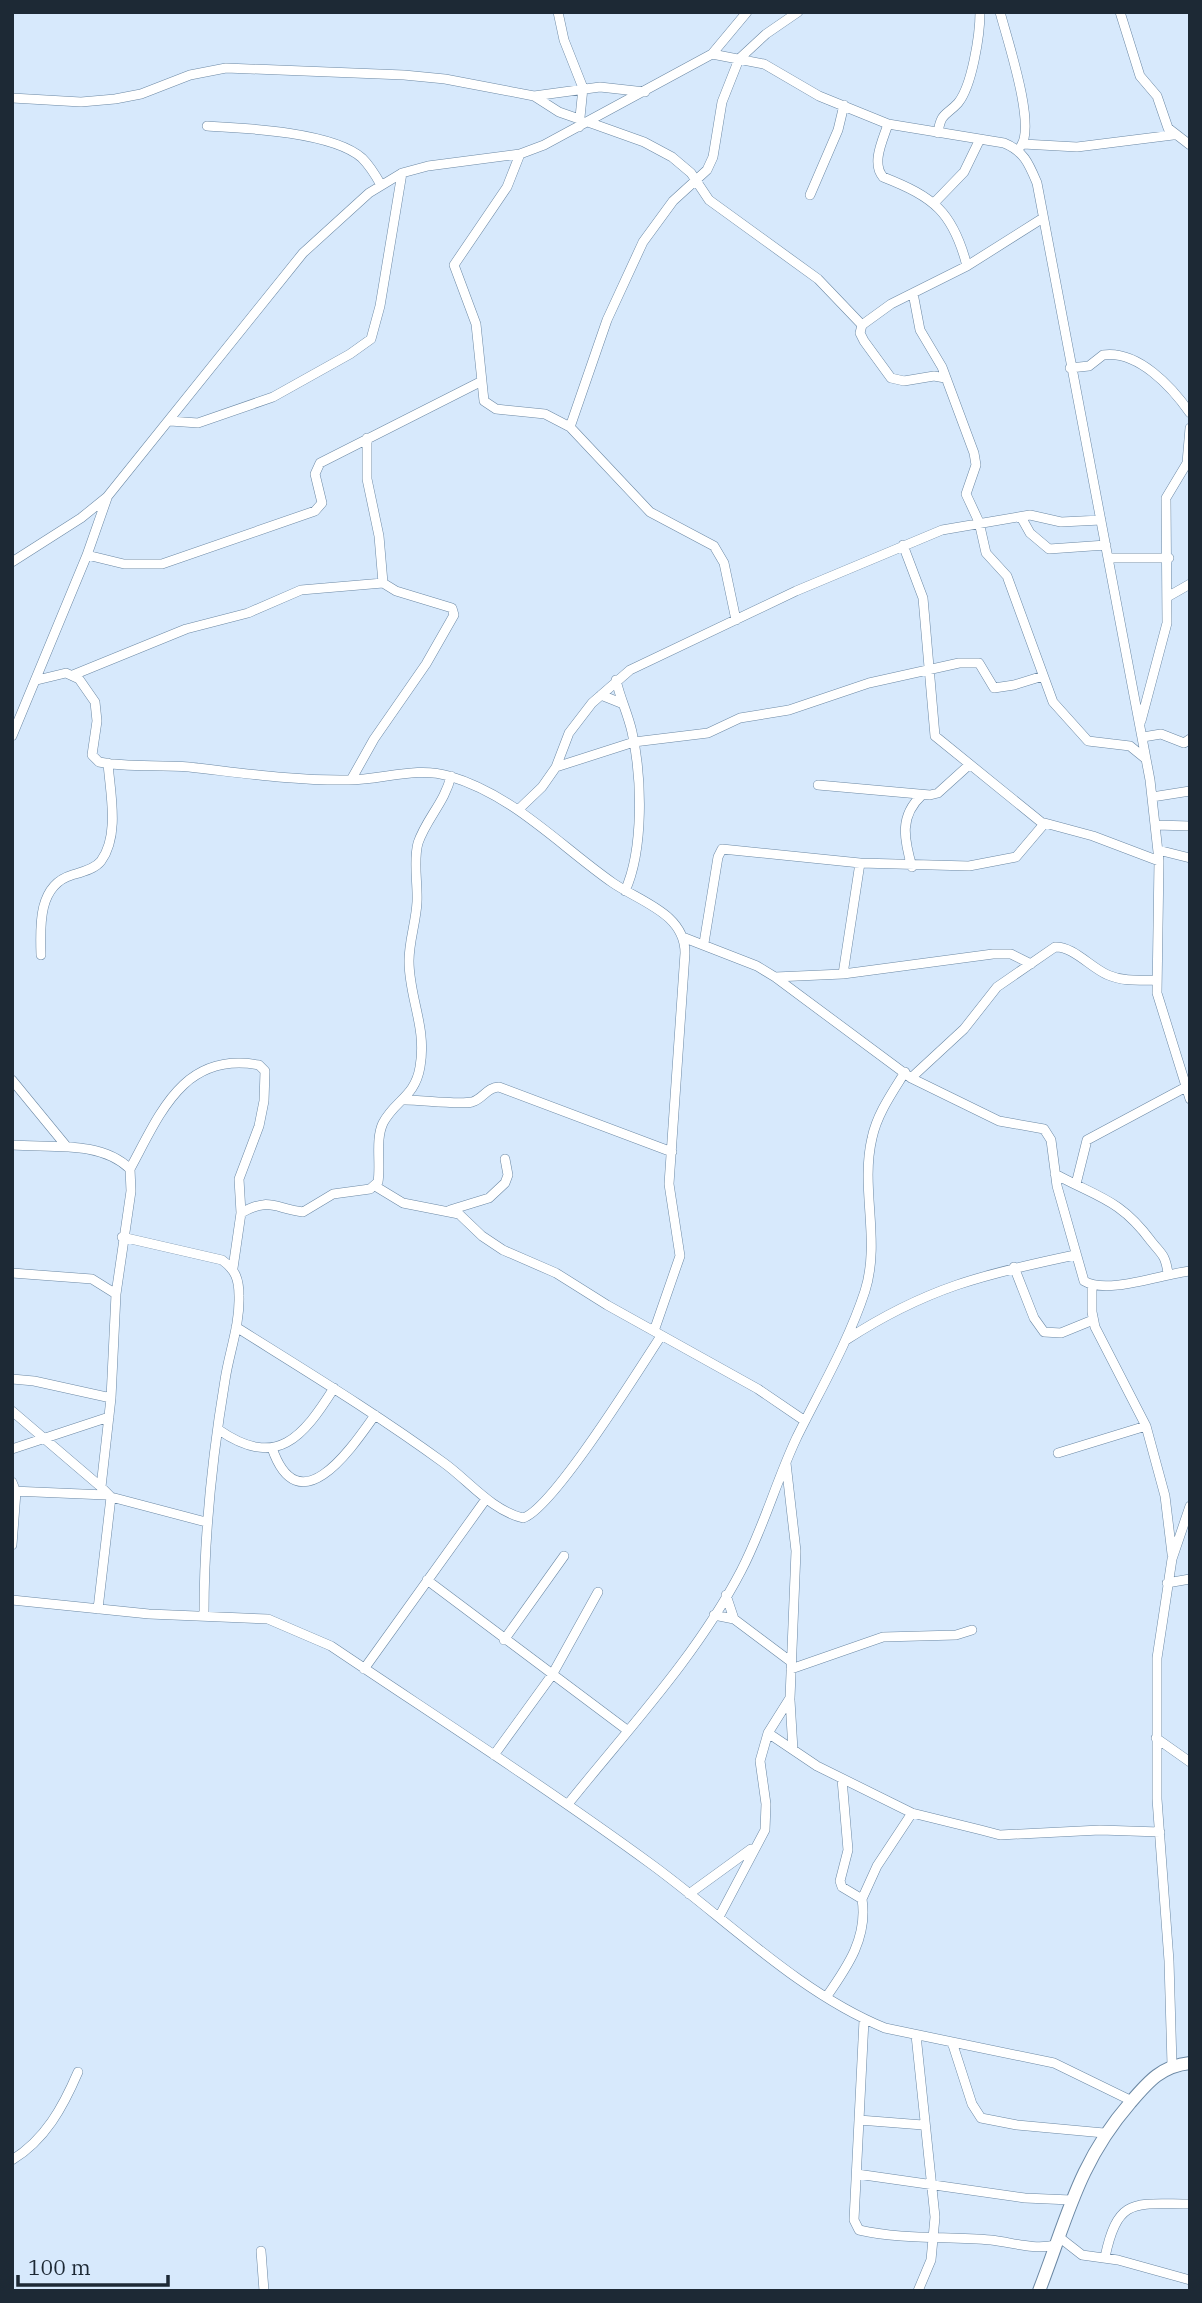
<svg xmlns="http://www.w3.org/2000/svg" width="1202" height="2303" font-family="'IBM Plex Serif',serif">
	<rect width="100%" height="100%" fill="#d7e9fc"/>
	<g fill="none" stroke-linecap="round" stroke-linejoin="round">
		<defs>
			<path id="street" d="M558,12l6,28 19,48 -4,39
				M1000,12c7,27 36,113 21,134
				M1120,12l20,64 17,20 11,32 22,17
				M712,54l35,-42
				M534,96l25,16 20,7
				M12,98l69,4 34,-3 26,-5 49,-19 36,-7 178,7 41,4 89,17 66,-9 45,5
				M588,122l56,20 28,15 19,16 18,27 109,79 44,46
				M888,124c-5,16 -17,39 -5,53 51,20 70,35 84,89
				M207,126c38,2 126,6 155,32 8,8 14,18 19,27
				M938,133c3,-21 8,-17 20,-30 14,-17 22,-68 22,-91
				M1023,144l54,3 96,-12
				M520,154l-13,33 -53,78 22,59 8,77 12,8 49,5 25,13 80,85 64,34 10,17 12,57
				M810,195l28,-65 6,-25
				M935,202l29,-30 16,-33
				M913,293l7,37 22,37 32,86 2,12 -10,29 13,28 7,31 21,23 46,126 35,39 42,5 16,13
				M1070,368l19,-2 14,-11c35,-5 69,32 87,58
				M945,378l-11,-2 -30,5 -13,-3 -27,-37 -4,-8 2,-8 29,-21 76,-38 76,-48
				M170,421l28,2 75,-26 77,-43 21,-15 9,-33 22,-133
				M570,427l37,-107 36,-78 30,-41 34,-31 6,-13 9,-55 17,-43 27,-25 32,-22
				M1021,517l9,16 19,16 57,-4
				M903,545l20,53 12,138 106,86 52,14 66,25
				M87,555l37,9h38l153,-53 7,-8 -7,-29 5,-11 160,-81
				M1109,558h60
				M12,562l69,-44 26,-21 196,-244 66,-60 33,-20 26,-7 92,-12 24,-9 168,-91 52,10 55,32 69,28 116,19c20,8 25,21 33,40l113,597 9,81 -2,132 33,106
				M1169,596l21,-12
				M73,675l113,-46 62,-16 53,-23 82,-7
				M37,680l29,-7 13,6 16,23 2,19 -5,34 7,7c29,6 61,2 90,5 54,6 106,14 160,13 32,0 68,-14 100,-4 65,19 111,70 164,107 28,19 72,31 72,70l-16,231 11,72 -26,75
				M616,680c4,18 12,34 16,52 10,45 12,117 -7,159
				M601,695l20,8
				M1141,721l26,-98 -1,-125 21,-35 3,-35
				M12,736l75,-181 20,-57
				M1143,737l18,-3 23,9 6,-4
				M556,767l78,-25 74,-9 32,-15 49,-8 80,-27 90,-20h20l15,25 20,-3 29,-9
				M351,780l23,-41 52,-75 28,-49 -2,-7 -56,-17 -13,-8 -4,-47 -12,-57v-41
				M818,785l112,10 8,-2 31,-28
				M1152,797l38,-6
				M519,809l23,-22 14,-20 13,-34 23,-30 38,-33 166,-79 146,-61 88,-15 31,7 40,-2
				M1156,825l34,1
				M1158,850l32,8
				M912,867c-8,-28 -13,-51 10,-72
				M685,938l72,28 18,11 136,101 88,43 45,8 7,11 6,46 27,95c23,14 78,-7 106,-10
				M704,943l14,-86 4,-8 138,14 109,3 47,-9 28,-33
				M41,955c-1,-29 -3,-70 31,-80 10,-3 23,-6 29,-14 19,-26 9,-69 7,-98
				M843,974l17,-111
				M775,977l68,-3 150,-20h18l20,10
				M911,1078l53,-49 33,-42 58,-40c18,-1 36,21 53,28 16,7 32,5 49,5
				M12,1080l55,67
				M405,1100c17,0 53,5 67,2 11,-3 15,-15 27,-15l173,65
				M12,1145c38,3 89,-5 118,24l1,22 -15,103 -5,104 -10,89 10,10 95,25
				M130,1169c30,-55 53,-118 129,-104l6,6 -1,30 -5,25 -20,53 2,34 -8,55
				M1055,1174c42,23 65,25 96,67 11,14 14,13 17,32
				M1076,1184l11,-44 99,-53
				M375,1186l28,17 56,11 23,22 21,14 53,23 51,32 151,84 47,32
				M450,1210l39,-12 16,-15 3,-8 -3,-16
				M241,1213c28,-16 33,-5 62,-1l30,-18 37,-5 8,-7c3,-18 -3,-42 5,-59 12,-23 32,-26 37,-56 7,-40 -11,-69 -11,-106 0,-20 7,-39 8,-59 1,-18 -4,-41 1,-59 8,-24 27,-41 33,-67
				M122,1237l100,23c14,10 17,20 17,36 1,29 -10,57 -14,84 -13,78 -21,156 -21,234
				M1014,1267l20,51 10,14 17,1 32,-13
				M12,1273l80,6 24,15
				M1092,1286v26l3,15 51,99 19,70 7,58
				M236,1327c70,44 141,87 208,136 25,18 47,47 79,55 30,-9 116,-149 138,-182
				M846,1340c80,-52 138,-66 229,-85
				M12,1379l22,2 77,17
				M12,1411l89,76
				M219,1430c58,40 84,7 115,-42
				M272,1448c27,78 79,1 103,-33
				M12,1449l97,-32
				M1058,1453l88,-27
				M12,1482l4,10 -4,53
				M12,1491l94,4
				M427,1580l200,150
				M1167,1583l23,-4
				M726,1595l8,24
				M12,1600l137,14 119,5 63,27c107,72 216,142 320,218 74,54 148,129 234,164l169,35 78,38
				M98,1609l13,-112
				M714,1615l20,4 56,42
				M504,1640l60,-84
				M364,1669l122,-170
				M791,1669l92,-32 73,-2 16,-5
				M790,1700l3,50
				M768,1733l49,33 95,47 69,17 19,5 100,-5 60,2
				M1156,1738l34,24
				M494,1755l58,-80 46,-83
				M568,1804c60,-75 128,-147 173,-233 22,-42 35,-89 55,-132 24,-49 52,-96 69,-148 16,-51 -5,-102 7,-153 5,-24 20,-45 33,-66
				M689,1894l62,-45
				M862,1899l15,-33 35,-53
				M719,1917l46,-87 1,-26 -6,-43 8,-28 22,-35 6,-147 -10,-88
				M827,1996c21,-30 41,-59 35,-97l-20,-12 -2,-6 8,-31 -6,-71
				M864,2020l-10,200 5,10c44,10 88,6 132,10 24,3 42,10 65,5
				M916,2035l19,182 -4,43 -13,31
				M952,2042l20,62 9,14 36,7 87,8
				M1172,2065l-3,-104 -12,-162v-141l15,-99 18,-53
				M859,2120l64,5
				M12,2160c33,-20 51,-53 66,-88
				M857,2174l168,24 46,2
				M1059,2237l23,18 36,5 72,20
				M261,2251l3,40
				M1105,2257c13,-61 30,-53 85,-53"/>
			<path id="secondary" d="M1039,2291c28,-72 39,-128 91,-188 18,-21 31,-37 60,-40"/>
		</defs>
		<use href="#street" stroke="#6b88a4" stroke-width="10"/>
		<use href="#secondary" stroke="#6b88a4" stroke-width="14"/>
		<use href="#street" stroke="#fff" stroke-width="9"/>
		<use href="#secondary" stroke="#fff" stroke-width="12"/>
	</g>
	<rect width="1202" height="2303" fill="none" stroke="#1d2935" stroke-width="28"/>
	<path d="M18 2275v10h150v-10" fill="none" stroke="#1d2935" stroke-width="3.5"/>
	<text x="28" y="2275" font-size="21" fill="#1d2935" stroke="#d7e9fc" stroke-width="5" paint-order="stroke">100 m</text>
</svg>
